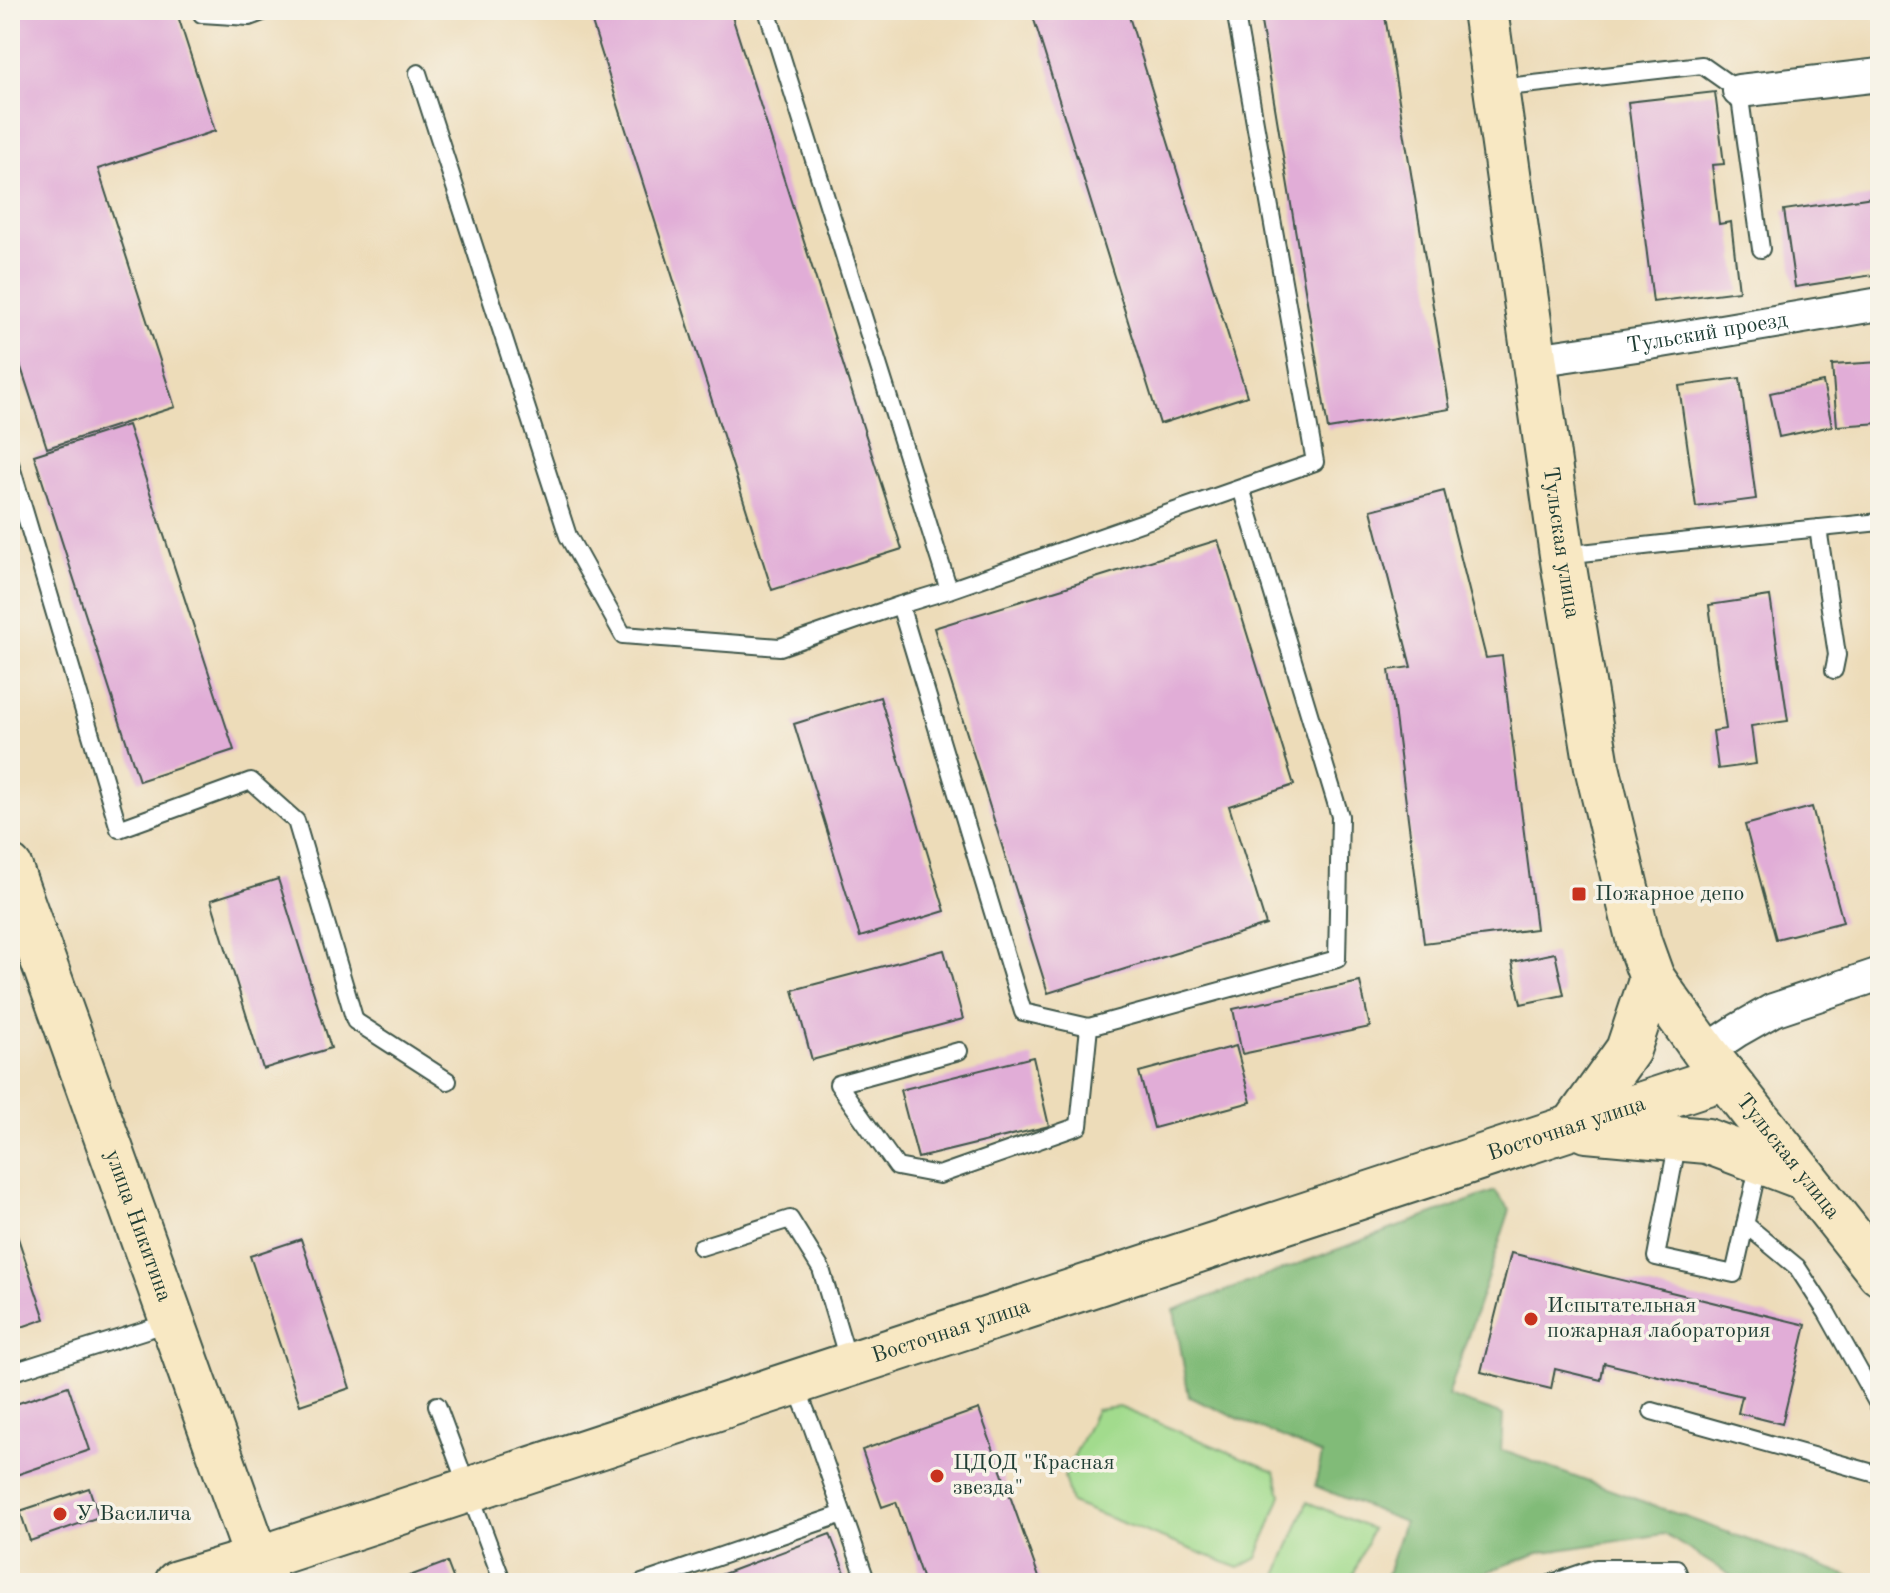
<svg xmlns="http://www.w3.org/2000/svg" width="1890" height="1593" font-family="'Old Standard TT',serif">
	<rect width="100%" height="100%" fill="#f7f3e8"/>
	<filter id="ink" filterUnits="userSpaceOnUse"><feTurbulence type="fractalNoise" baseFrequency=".0125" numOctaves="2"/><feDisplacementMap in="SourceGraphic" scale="16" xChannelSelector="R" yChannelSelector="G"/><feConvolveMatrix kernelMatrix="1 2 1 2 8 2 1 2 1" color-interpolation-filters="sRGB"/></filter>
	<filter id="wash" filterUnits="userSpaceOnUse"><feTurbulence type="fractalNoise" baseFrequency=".006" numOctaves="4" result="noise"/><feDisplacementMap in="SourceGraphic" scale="32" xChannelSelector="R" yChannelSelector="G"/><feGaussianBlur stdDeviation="1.8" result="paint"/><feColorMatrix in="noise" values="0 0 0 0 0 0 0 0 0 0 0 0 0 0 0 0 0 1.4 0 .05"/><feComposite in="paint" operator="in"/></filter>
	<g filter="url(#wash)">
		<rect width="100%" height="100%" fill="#eddcb9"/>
		<path fill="#a2db8d" stroke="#608c60" stroke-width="2" d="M1119,1407l156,64 6,24 -24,63 -18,10 -168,-65 -7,-26 32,-67z
			M1307,1502l65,27 -22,54h-76z"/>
		<path fill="#81bb78" stroke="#507c56" stroke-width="2" d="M1495,1191l15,19 -62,186 55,19 -2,35 366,133h-124l-79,-49 -125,19 -83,30h-72l20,-61 -89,-36 7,-31 -133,-58 -15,-87z"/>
		<g id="blocks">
			<path fill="#e1add7" d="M10,10h166l39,121 -117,38 77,238 -128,41 -37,-115z
				M588,10h142l172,539 -130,41z
				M1031,10h96l120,386 -87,28z
				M1259,10h125l66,399 -122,20z
				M1715,92l9,72 -12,1 7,59 12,-2 8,69 -86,11 -25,-200z
				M1880,196v78l-85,13 -11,-77z
				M1880,362v61l-43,3 -5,-61z
				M1740,378l16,121 -60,8 -17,-121z
				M1823,382l9,44 -53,11 -9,-44z
				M128,425l106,325 -95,31 -105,-326z
				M1444,491l42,167 16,-2 34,273 -112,14 -35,-273 22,-3 -40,-157z
				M1218,540l76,245 -65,21 37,119 -218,68 -114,-365z
				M1770,596l18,125 -37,5 5,38 -38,5 -5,-38 13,-2 -17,-124z
				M880,697l65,214 -85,26 -66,-213z
				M1812,807l31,115 -67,17 -31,-114z
				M278,879l53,169 -68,21 -52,-169z
				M944,950l19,69 -151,41 -19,-70z
				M1555,953l9,42 -43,9 -9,-42z
				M1360,982l10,45 -128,27 -9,-45z
				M1236,1046l15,56 -97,26 -15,-56z
				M1033,1057l16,69 -131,32 -18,-68z
				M10,1214l35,105 -35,12z
				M301,1239l49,149 -50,17 -50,-149z
				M1511,1253l295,72 -24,99 -44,-11 4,-17 -138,-33 -3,17 -46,-11 -4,20 -70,-17z
				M68,1386l22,64 -80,27v-71z
				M979,1409l62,174h-117l-28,-81 -14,5 -20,-57z
				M89,1488l10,29 -69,24 -10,-30z
				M830,1534l19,49h-150z
				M447,1562l8,21h-64z"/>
		</g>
	</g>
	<g filter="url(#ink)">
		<use href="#blocks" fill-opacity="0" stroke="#3e5548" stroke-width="2"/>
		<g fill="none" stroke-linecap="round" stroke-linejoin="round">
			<defs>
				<path id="lane" d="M201,10l1,4 47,3 19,-7
					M767,10l182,580 366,-128 -80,-452
					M418,73l150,463 55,99 157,12 120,-42
					M1498,88l204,-23 37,26 22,158
					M10,463l109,366 132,-48 45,40 59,200 93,60
					M1818,528l19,127 -3,15
					M1564,555l116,-13 200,-20
					M949,590l-49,15 123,407 66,15 248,-68 3,-143 -99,-328
					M959,1051l-121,33 59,83 42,8 140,-49 10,-99
					M1678,1140l-22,117 78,17 25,-111
					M1745,1224l52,43 30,46 53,95
					M701,1247l89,-28 31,50 28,94
					M10,1373l161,-51
					M437,1405l66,178
					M1652,1411l228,64
					M843,1514l24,69
					M642,1583l201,-69 -31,-88 -17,-42
					M1552,1583l44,-15h80l6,15"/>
				<g id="street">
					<path d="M1739,91l141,-16"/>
					<path id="s1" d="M1535,360l115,-17 230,-39"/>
					<path d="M1705,1052l33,-22 35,-20 107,-36"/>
				</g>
				<g id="secondary">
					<path id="s2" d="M1485,10l77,545 35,212 42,175 13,36 14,20 39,54 175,221"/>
					<path id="s3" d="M10,868l256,715"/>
					<path d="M1573,1127l55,-77 24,-72"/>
					<path d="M1587,1130l120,11 98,37"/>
					<path id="s4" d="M177,1583l81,-24 1467,-482"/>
				</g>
			</defs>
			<use href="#lane" stroke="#3e5548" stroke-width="20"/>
			<use href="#street" stroke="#3e5548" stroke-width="36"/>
			<use href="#secondary" stroke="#3e5548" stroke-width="48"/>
			<use href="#lane" stroke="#fff" stroke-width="16"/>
			<use href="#street" stroke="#fff" stroke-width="32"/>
			<use href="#secondary" stroke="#f8e8c3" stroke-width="44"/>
		</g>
	</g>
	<g fill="#c8321e" stroke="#f7f3e8" stroke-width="3">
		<rect x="1571" y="886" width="16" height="16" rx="4"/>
		<circle cx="1531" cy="1319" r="8"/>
		<circle cx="937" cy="1476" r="8"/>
		<circle cx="60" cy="1514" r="8"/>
	</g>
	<g text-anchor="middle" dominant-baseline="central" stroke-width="7" stroke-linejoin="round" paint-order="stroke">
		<g font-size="22" fill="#1f3d34" stroke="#f7f3e8">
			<text stroke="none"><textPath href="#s1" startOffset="174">Тульский проезд</textPath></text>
			<text stroke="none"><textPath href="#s2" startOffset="538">Тульская улица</textPath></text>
			<text stroke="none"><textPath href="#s4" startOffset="1462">Восточная улица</textPath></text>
			<text stroke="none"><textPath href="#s2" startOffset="1208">Тульская улица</textPath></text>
			<text stroke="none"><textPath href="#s3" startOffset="380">улица Никитина</textPath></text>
			<text stroke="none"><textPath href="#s4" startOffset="814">Восточная улица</textPath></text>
		</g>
		<g font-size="22" fill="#1f3d34" stroke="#f7f3e8" text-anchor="start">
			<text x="1595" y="894">Пожарное депо</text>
			<text x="1547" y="1306">Испытательная<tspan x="1547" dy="25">пожарная лаборатория</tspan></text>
			<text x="953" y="1463">ЦДОД "Красная<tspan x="953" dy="25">звезда"</tspan></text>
			<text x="76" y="1514">У Василича</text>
		</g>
	</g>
	<rect width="1890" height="1593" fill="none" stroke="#f7f3e8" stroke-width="40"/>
</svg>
